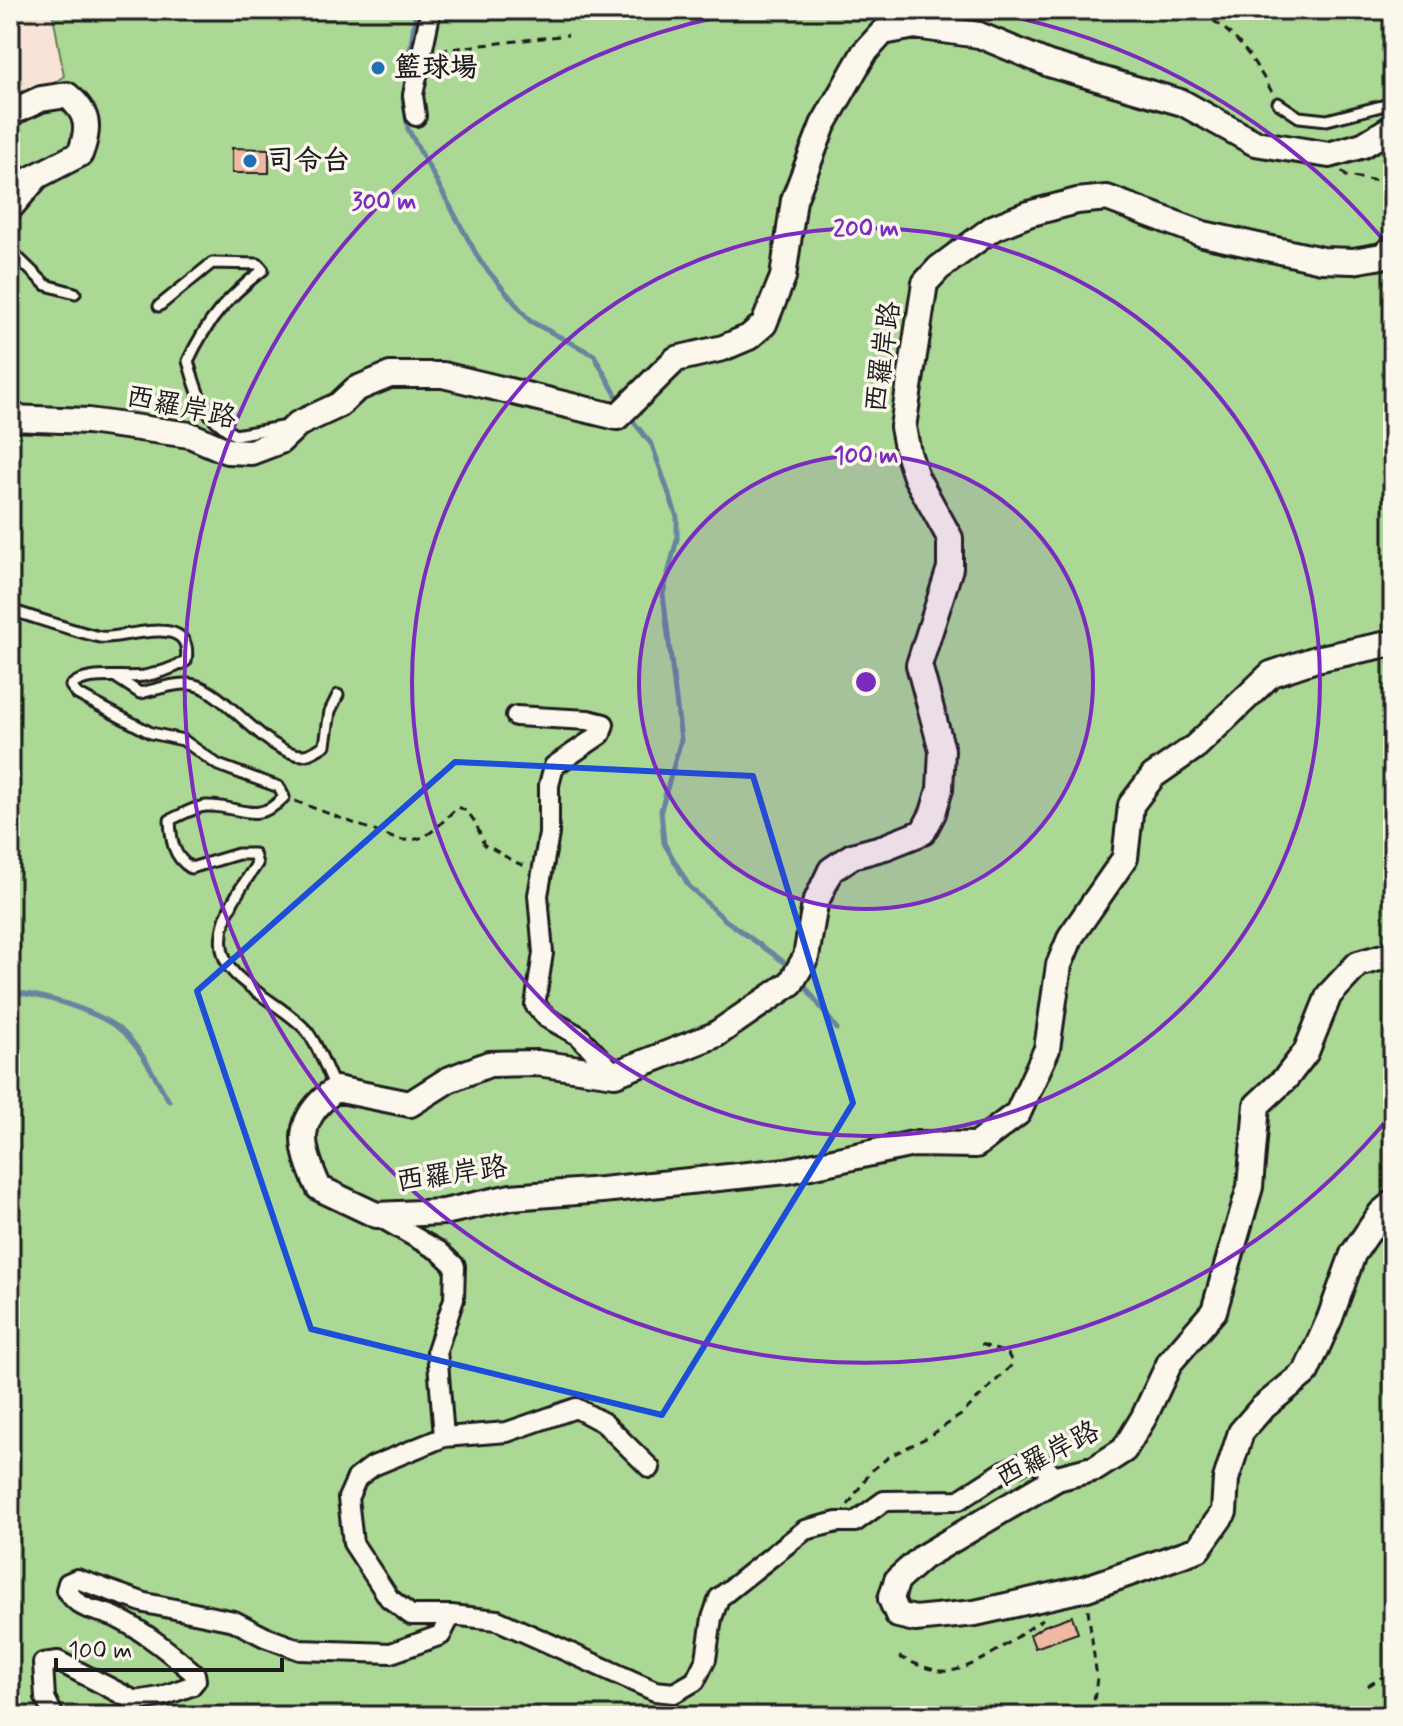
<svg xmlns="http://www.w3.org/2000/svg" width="1403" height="1726" font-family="Mynerve,'LXGW WenKai TC',sans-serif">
	<rect width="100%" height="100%" fill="#f7e4d6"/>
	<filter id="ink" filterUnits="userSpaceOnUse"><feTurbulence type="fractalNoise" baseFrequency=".0125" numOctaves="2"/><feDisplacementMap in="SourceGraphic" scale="16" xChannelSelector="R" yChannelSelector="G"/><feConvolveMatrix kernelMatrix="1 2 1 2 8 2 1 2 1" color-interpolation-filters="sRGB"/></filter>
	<g filter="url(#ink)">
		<path fill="#acd896" stroke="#647a59" stroke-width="2" d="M49,10h1344v1706h-1383v-1603l54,-37 -11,-61z"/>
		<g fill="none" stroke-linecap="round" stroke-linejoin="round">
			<path stroke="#67849e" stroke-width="5" d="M416,10l-13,89 5,30 72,132 50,60 64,34 27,49
				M629,416l23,29 25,72v22l-14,55 18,146 -20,70 3,33 25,43 35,33 67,48
				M802,982l35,47
				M10,993c28,-1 85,18 108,35 20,14 38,51 51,73"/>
		</g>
		<path fill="#efb8a2" stroke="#1c1c1c" stroke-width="2" d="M232,148l37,1v24h-37z
			M1072,1616l6,17 -43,15 -5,-13 14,-9z"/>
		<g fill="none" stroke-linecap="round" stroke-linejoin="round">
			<defs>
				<path id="lane" d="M1278,103l21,14 28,3 66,-17
					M10,219l31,-36
					M10,250l36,35 29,8
					M159,306l53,-43 46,1 5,6c-35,26 -57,52 -75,91 11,36 13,54 47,74l52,-9
					M10,610c30,9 60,20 90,27 19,4 95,-28 86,24 -14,8 -26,12 -42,15 -21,3 -58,-5 -73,10l6,8 74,39 32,7 35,25 61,22 5,10c-28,30 -46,7 -78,9 -12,1 -25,9 -36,14 1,20 3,37 21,48l47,-14h16l3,10c-22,32 -55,77 -21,111 21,20 48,33 68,53 13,13 23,44 32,61
					M117,678l23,15c15,-3 39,-12 55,-8 32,8 72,70 108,70 8,0 15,-6 22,-10l5,-34 8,-16"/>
				<path id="street" d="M416,116l-3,-21 18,-85
					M516,716l72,4 16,4 -3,10 -47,32 -5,19v49l-11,61 5,58 -8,52 12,13 32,18 36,38
					M376,1215l63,36 16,15 -1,33 -17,51 7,87 -71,29 -16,12 -9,20 5,45 36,55 22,17h40l46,5 158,71 19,2 21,-12 11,-22 6,-41 7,-20 86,-68 32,-8h18l29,-21 75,-1 45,-29 25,-11 13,5 15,13
					M444,1437l63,-5 69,-24 28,15 46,45
					M54,1716l-9,-18 -2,-35 15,-2 77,40 25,-4 31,-11 5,-6 -1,-6c-23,-20 -48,-41 -76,-55 -24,-12 -34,-4 -53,-29l2,-7 9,-4 68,24 89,18 31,16 35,13 91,3 50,-18 10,-20"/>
				<path id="secondary" d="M10,113l31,-14 26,-4c22,18 23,33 13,59l-70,36
					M1393,248l-11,8 -29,5 -31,-1 -119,-26 -96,-36 -30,3 -49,13 -35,14 -54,40 -14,15 -22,144 5,26 8,24 34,61v30l-31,97 23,85 -2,39 -7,24 -10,19 -38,15 -33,9 -21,14 -16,34 -9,53 -15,26 -76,52 -100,39 -78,-11 -48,1 -41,16 -38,24 -74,-15c-42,30 -37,56 -17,99l57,27 68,-3 67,-15 91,-7 185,-19 126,-27 63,1 42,-32 29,-64 12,-84 12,-29 54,-78 6,-53 22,-29 43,-30 75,-72 45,-15 77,-16
					M10,418l78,3 102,14 37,16 24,1 29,-11 18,-17 41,-19 17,-16 34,-14h53l174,42 59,-58 47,-11 26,-11 15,-13 19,-47 11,-77 29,-75 41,-72 19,-21 32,-6 64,9 70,29 134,39 72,40 74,12 34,-10 30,-18
					M1393,954l-35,10 -29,31 -23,57 -20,26 -29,27 -7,82 -36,124 -44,51 -26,55 -20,33 -28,18 -39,10 -134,79 -26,23 -6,19 7,16 17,4 60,-6 112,-25 111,-39 26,-37 2,-33 15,-47 20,-23 45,-37 24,-54 23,-64 28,-41 12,-10"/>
			</defs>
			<use href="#lane" stroke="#1c1c1c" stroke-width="15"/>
			<use href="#street" stroke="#1c1c1c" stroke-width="24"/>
			<use href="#secondary" stroke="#1c1c1c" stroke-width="30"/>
			<path stroke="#1c1c1c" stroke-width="3" stroke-dasharray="8 6" stroke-linecap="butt" d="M1188,10c42,11 65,48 85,84
				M440,50l128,-15
				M1342,171l4,5 47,7
				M295,801l101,38c32,6 40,-13 62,-32 17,6 20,23 26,38 16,6 26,17 42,21
				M848,1505l22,-33 20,-16 38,-19 33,-22 52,-51 -5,-10 -27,-10
				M1088,1609l9,69 -5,38
				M899,1657c13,5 29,13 43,14 30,3 76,-36 101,-52
				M1368,1686l25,-16"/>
			<use href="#lane" stroke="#fbf7ec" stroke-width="9"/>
			<use href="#street" stroke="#fbf7ec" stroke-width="18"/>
			<use href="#secondary" stroke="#fbf7ec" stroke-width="24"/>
		</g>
	</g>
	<path fill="none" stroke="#1d4ed8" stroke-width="6" stroke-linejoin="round" d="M455,762l298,14 100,327 -191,312 -351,-86 -114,-338z"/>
	<circle cx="866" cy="682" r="227" fill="#7b2cbf" fill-opacity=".12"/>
	<g fill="none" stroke="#7b2cbf" stroke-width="4">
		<circle cx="866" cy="682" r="227"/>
		<circle cx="866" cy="682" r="454"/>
		<path d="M1391 1115A681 681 0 1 1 754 10M978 10A681 681 0 0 1 1391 249"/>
	</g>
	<g fill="#1f6fb2" stroke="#fbf7ec" stroke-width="3">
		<circle cx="378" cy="68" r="8"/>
		<circle cx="250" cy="161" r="8"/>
	</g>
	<g text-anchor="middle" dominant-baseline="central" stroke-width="7" stroke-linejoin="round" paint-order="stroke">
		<g font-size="28" font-weight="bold" fill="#1c1c1c" stroke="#fbf7ec" text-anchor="start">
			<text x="394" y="68">籃球場</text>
			<text x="266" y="161">司令台</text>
		</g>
		<g font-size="28" fill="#1c1c1c" stroke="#fbf7ec">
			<text transform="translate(884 357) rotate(-82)">西羅岸路</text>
			<text transform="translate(181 408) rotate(12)">西羅岸路</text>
			<text transform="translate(452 1175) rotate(-8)">西羅岸路</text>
			<text transform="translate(1048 1455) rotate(-27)">西羅岸路</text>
		</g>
	</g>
	<circle cx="866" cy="682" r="12" fill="#7b2cbf" stroke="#fbf7ec" stroke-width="4"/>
	<g font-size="24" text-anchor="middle" font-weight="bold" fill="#7b2cbf" stroke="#fbf7ec" stroke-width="7" stroke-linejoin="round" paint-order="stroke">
		<text x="384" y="209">300 m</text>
		<text x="866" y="236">200 m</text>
		<text x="866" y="463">100 m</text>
	</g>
	<rect width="1403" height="1726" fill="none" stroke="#fbf7ec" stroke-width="40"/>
	<rect x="20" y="20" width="1363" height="1686" fill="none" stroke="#1c1c1c" stroke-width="3" filter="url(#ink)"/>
	<path d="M56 1658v12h226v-12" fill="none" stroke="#1c1c1c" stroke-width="4"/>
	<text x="68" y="1658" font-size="24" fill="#1c1c1c" stroke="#fbf7ec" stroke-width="6" paint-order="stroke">100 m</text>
</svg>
